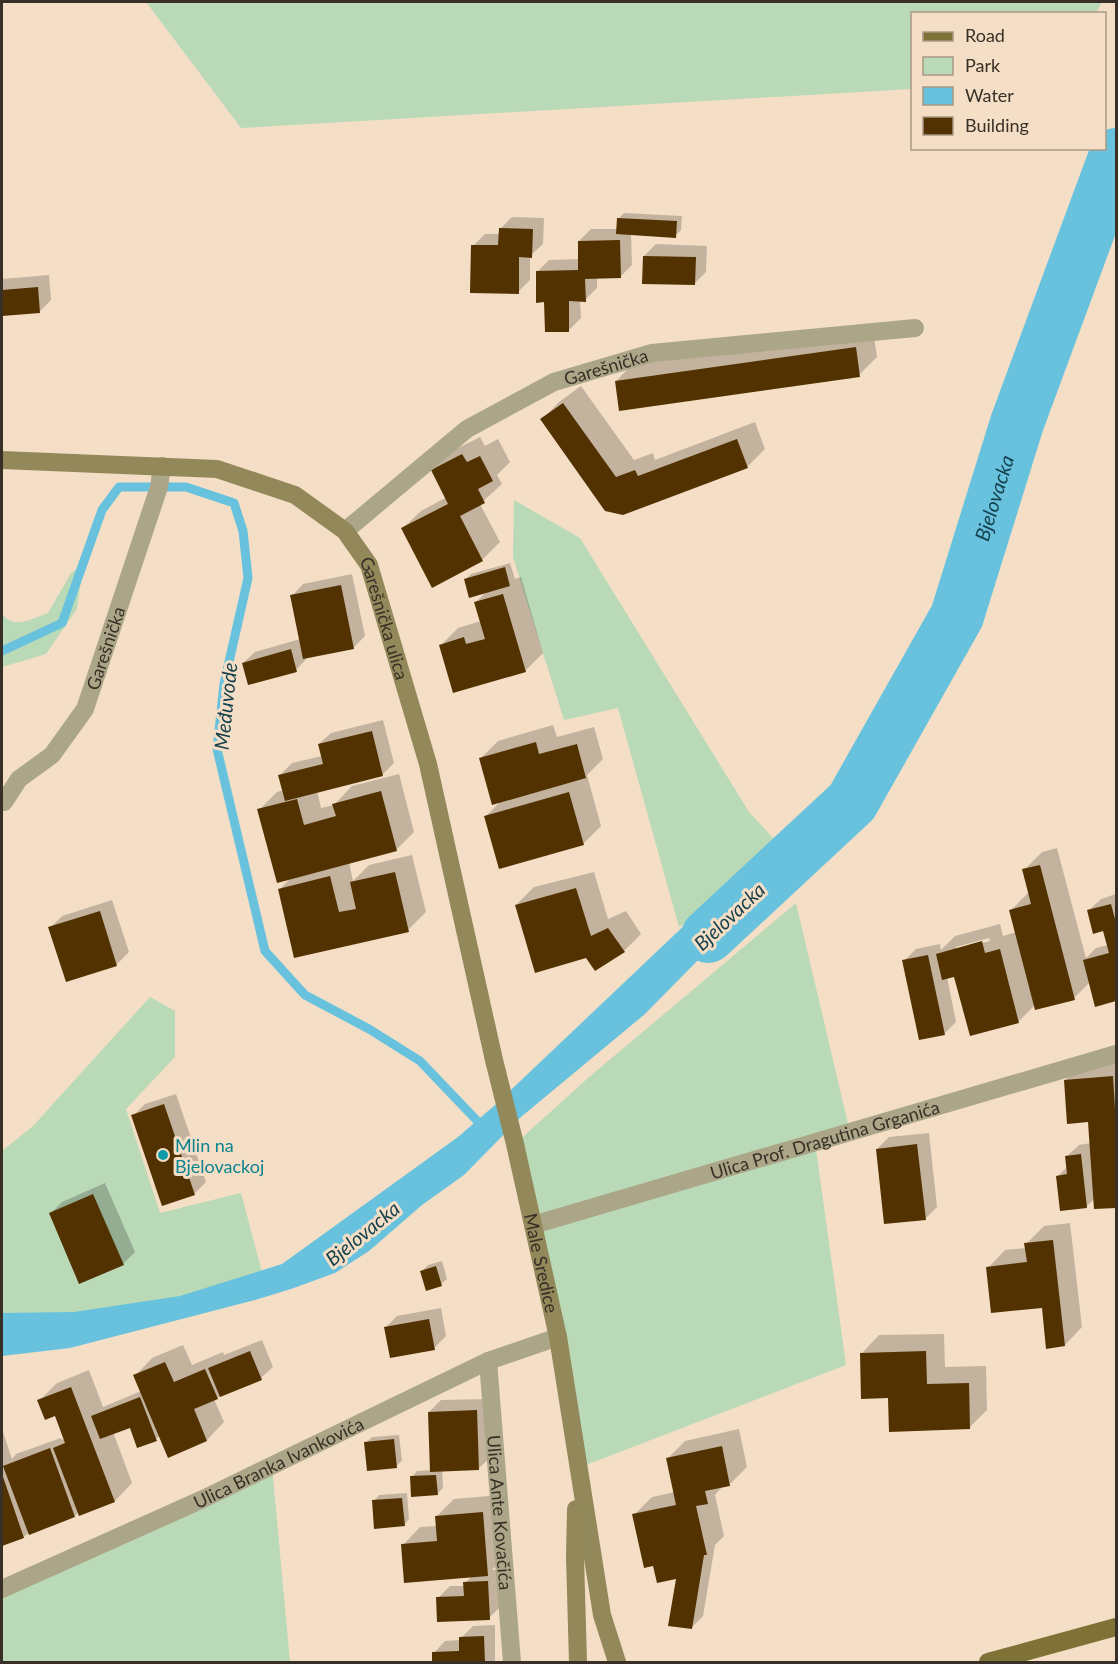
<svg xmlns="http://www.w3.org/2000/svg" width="1118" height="1664" font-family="Lato,sans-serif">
	<rect width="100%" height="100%" fill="#f4dfc6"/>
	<path fill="#b9d9b7" d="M146,2h956l-6,11 -184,1v75l-671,39z
		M514,500l66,38 169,274 37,40 -52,39 -55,36 -61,-219 -54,12 -51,-163z
		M83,564l-6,45 -31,45 -44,13v-53c13,16 29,5 46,-1l23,-40z
		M796,903l54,229 -35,10 31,223 -268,103 -63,-324 73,-66z
		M150,997l25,14v46l-49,52 34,104 81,-20 25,94 -264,49v-185l31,-25z
		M272,1466l18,196h-288v-73z"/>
	<path fill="#68c2de" d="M748,865l27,41 -67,44 -63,64 -124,103 -57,58 -42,30 -53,46 -34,22 -44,16 -36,11 -185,48 -68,8v-43l72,-1 106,-16 102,-32 176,-127 37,-32z"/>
	<path fill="#0003" fill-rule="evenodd" d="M624,213l58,3 -1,14 -6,6 -44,-2 1,31 -12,12h-23v11l-12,12h-5l1,18 -12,12 -23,-29 -9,-29 12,-12 31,-1 -1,-18 12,-12h27v-10z
		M512,217l32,1 -1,26 -13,12v24l-12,12 -45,-46 12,-12h15v-5z
		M656,244l51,2 -1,26 -12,12 -50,-28z
		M49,275l2,25 -12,12 -37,3v-36z
		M873,330l4,27 -18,18 -243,6 18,-18z
		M581,386l53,74 19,-7 2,7 100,-38 10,27 -18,18 -124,46 -81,-93 17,-18z
		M480,437l5,9 13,-7 12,23 -13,13 5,9 -22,20 20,38 -18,18 -79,-32 18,-17 26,-14 -14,-27 17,-18z
		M510,563l5,16 6,-2 22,76 -18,18 -84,-26 17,-17 23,-7 -5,-19 11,-11 -22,-11 6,-6z
		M352,574l13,62 -12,12 -45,9 -12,13 -53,-7 12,-11 45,-13 -8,-43 11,-12z
		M383,720l11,43 -12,12 -65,16 4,17 13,-3 18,-19 47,-12 15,58 -18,18 -47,12 4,19 16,-16 43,-10 14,57 -18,18 -112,26 -16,-67 11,-11 -32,-68 18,-18 7,-2 -4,-15 12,-12 30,-7 -3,-12 12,-11z
		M553,725l4,12 37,-10 9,32 -16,16 14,51 -18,18 -97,-28 16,-16 -22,-41 18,-18z
		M1057,848l29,110 10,-10 12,-3 -4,-16 -15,-19 12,-11 15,-5v106l-20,5 -6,-23 -16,16 -39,7 -16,16 -48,13 -16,-59 -8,2 9,45 -12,12 -40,-73 12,-12 24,-5 1,6 14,-14 45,-12 3,12 13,-4 -5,-22 18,-18 -5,-22 18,-18zM989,938l1,3 -34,9v-3z
		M594,872l14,47 18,-8 15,23 -17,17 -38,5 -70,-51 18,-18z
		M112,900l17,52 -12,12 -50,17 -17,-53 12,-12z
		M1116,1056v150l-20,2 -1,-10 -9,9 -28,-31 10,-10 -1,-10 12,-11 12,-2 -1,-23 -25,-40 18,-18z
		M176,1094l30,88 -12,12 -61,-78 12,-12z
		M929,1133l8,74 -12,12 -48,-70 12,-12z
		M105,1183l30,69 -12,12 -73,-50 12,-12z
		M1070,1223l12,104 -17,18 -22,-39 -55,-38 17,-18 21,-2v-4l18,-18z
		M442,1261l5,18 -6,5 -19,-13 6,-6z
		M441,1308l5,28 -12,12 -49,-20 12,-12z
		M944,1334l1,33 41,-1 1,44 -18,18 -80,-31 -27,-44 17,-18z
		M262,1340l11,27 -12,11 -47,21 10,23 -17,18 -47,-5 -4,4 -25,-13 -18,6 19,51 -17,18 -35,13 -1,-2 -4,4 -46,16 -5,5 -22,8v-116l10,30 4,-5 45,-16 1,2 3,-2 -9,-23 -17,-14 18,-18 32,-13 14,37 38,-16 -6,-15 17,-18 31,-13 9,20 31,-13 1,3z
		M488,1399l3,58 -12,11 -37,2 1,18 -6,6 -25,-17 5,-6 15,-1 -3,-58 12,-12z
		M739,1429l8,38 -18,18 -6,1 -8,9 9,41 -9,9 -12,71 -12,12 -13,-51 -24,-12 -20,-50 18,-18 23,-5 -7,-34 17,-17z
		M399,1435l3,26 -6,5 -30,-23 6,-6z
		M407,1493l2,26 -5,6 -30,-24 5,-6z
		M500,1495l5,62 -13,13h8l1,36 -12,12 -51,-20 12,-12h15v-3l7,-7 -69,-31 17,-18 17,-1 -1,-9 18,-18z
		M495,1625v37h-61v-9l11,-12 16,-1v-2l12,-12z"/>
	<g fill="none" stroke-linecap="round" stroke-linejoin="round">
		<path stroke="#68c2de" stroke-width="9" d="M2,651l60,-28 40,-113 17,-23h67l48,16 9,28 5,47 -24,106 -7,65 48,202 40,44 64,34 51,32 64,67"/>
		<path stroke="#68c2de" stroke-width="54" id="s1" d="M708,936l144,-134 105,-186 60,-193 99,-268"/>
	</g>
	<path fill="#523200" d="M617,218l60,3 -1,17 -60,-4z
		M499,228l34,1 -1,29 -13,-1v37l-49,-1 1,-48h27z
		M620,240l1,38 -36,1 1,23 -17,-1v31h-24l-1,-30 -8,1v-32l42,-1v-29z
		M643,256l53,1 -1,28 -53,-1z
		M38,287l2,26 -38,3v-26z
		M856,347l4,30 -241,34 -4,-30z
		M563,403l53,74 19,-7 3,6 99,-37 11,29 -125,47 -18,-4 -65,-92z
		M462,454l5,8 13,-6 13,25 -15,8 7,14 -25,13 23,45 -51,27 -31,-60 47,-24 -17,-34z
		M505,567l5,19 -41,12 -5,-19z
		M341,585l13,64 -51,10 -13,-64z
		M503,594l23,78 -73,21 -14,-48 25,-8 2,7 19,-5 -11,-37z
		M291,649l6,23 -49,13 -6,-22z
		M372,731l11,45 -98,25 -7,-26 45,-11 -5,-20z
		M536,742l3,12 38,-10 9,34 -94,27 -13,-47z
		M381,791l16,60 -120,32 -20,-74 40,-10 7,26 32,-9 -4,-12z
		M569,792l15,53 -85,24 -15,-53z
		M1040,865l35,135 -40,10 -26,-100 22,-6 -9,-35z
		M395,872l14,60 -115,26 -16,-69 52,-13 9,36 17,-3 -6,-27z
		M576,888l15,48 17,-8 17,24 -30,19 -9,-13 -51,15 -20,-68z
		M1111,904l5,19v78l-21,6 -12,-47 26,-7 -6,-22 -10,3 -6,-24z
		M100,911l17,55 -51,16 -18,-55z
		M982,941l3,12 15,-4 19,74 -49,13 -16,-59 -12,3 -6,-26z
		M928,955l17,80 -26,5 -17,-80z
		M1113,1076l3,50v82l-22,1 -6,-87 -21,2 -3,-44z
		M164,1104l31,91 -33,11 -31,-91z
		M917,1144l9,76 -42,4 -8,-75z
		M1081,1154l6,54 -27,3 -4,-35 11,-2 -2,-18z
		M93,1194l31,71 -45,19 -30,-71z
		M1053,1240l12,106 -19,3 -4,-41 -51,5 -5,-46 41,-5 -3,-19z
		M436,1266l6,20 -16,5 -6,-20z
		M429,1319l6,31 -45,8 -6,-31z
		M250,1351l12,29 -42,17 -12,-29z
		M926,1351l1,33 42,-1 1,46 -81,3 -1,-34 -27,1 -1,-46z
		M165,1362l9,20 31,-13 13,30 -24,10 13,32 -39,17 -35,-83z
		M71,1387l44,115 -36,14 -26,-68 12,-5 -10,-27 -10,4 -8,-20z
		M140,1397l17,44 -20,7 -7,-20 -30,11 -9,-23z
		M477,1410l2,60 -49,2 -2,-60z
		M394,1439l3,29 -30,3 -3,-29z
		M722,1446l8,40 -25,5 3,13 -12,2 11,49h-3l-12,74 -24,-3 8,-47 -19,4 -4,-17 -9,2 -12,-54 44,-9 -10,-47z
		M50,1448l25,69 -46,18 -26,-69z
		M2,1474l22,64 -22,8z
		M436,1475l2,20 -27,2 -1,-21z
		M402,1498l3,28 -31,3 -2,-29z
		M483,1512l5,64 -84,7 -3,-39 36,-3 -2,-25z
		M488,1581l2,39 -53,2 -1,-25 28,-1 -1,-14z
		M484,1636l1,26h-53v-10l27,-1v-14z"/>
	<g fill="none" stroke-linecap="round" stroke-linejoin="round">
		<g stroke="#aca688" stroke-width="18">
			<path id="s2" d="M345,531l122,-102 87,-47 98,-29 263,-25"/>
			<path id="s3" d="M4,802l15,-23 33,-24 33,-46 74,-222 3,-21"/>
			<path id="s4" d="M533,1225l583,-171"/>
			<path id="s5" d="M488,1361l24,301"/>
			<path id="s6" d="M2,1589l201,-90 285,-138 70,-24"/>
		</g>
		<g stroke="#92885a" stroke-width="18">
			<path id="s7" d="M2,460l215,9 78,26 50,36 24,34 59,199 66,296 21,84 43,193 44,278 15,47"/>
			<path d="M576,1509l-1,48 3,105"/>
		</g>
		<path stroke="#7f7237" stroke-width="18" d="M988,1662l128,-35"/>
	</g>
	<circle fill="#0f9aa8" stroke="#f4dfc6" stroke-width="2" cx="163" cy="1155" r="6"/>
	<g text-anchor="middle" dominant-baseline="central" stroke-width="6" stroke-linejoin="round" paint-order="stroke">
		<g font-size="18" fill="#383026" stroke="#f4dfc6">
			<text stroke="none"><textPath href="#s2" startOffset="312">Garešnička</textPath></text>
			<text stroke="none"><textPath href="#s7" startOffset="456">Garešnička ulica</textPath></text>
			<text stroke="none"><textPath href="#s3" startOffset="189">Garešnička</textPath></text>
			<text stroke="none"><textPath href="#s4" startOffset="304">Ulica Prof. Dragutina Grganića</textPath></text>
			<text stroke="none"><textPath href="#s7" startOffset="1120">Male Sredice</textPath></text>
			<text stroke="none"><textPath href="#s6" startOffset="304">Ulica Branka Ivankovića</textPath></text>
			<text stroke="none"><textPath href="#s5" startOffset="152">Ulica Ante Kovačića</textPath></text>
		</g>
		<g font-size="18" fill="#0d838f" stroke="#f4dfc6" text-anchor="start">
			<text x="175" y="1145">Mlin na<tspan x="175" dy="21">Bjelovackoj</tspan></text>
		</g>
		<g font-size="20" font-style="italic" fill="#153f4b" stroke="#f4dfc6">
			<text stroke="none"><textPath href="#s1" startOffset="534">Bjelovacka</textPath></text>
			<text transform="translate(225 706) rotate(-84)">Međuvode</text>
			<text transform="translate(729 916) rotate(-43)">Bjelovacka</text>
			<text transform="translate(362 1233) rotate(-39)">Bjelovacka</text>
		</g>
	</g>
	<rect width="1118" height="1664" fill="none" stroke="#383026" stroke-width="6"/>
	<rect x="911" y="12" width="195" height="138" fill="#f4dfc6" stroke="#a99986" stroke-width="1.5"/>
	<rect x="923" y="32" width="30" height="9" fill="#7f7237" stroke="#a99986" stroke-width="1.5"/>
	<text x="965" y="42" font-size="18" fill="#383026">Road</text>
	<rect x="923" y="57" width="30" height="18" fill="#b9d9b7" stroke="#a99986" stroke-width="1.5"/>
	<text x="965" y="72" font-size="18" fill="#383026">Park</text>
	<rect x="923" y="87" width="30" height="18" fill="#68c2de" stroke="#a99986" stroke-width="1.5"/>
	<text x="965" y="102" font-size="18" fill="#383026">Water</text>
	<rect x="923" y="117" width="30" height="18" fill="#523200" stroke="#a99986" stroke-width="1.5"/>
	<text x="965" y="132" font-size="18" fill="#383026">Building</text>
</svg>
